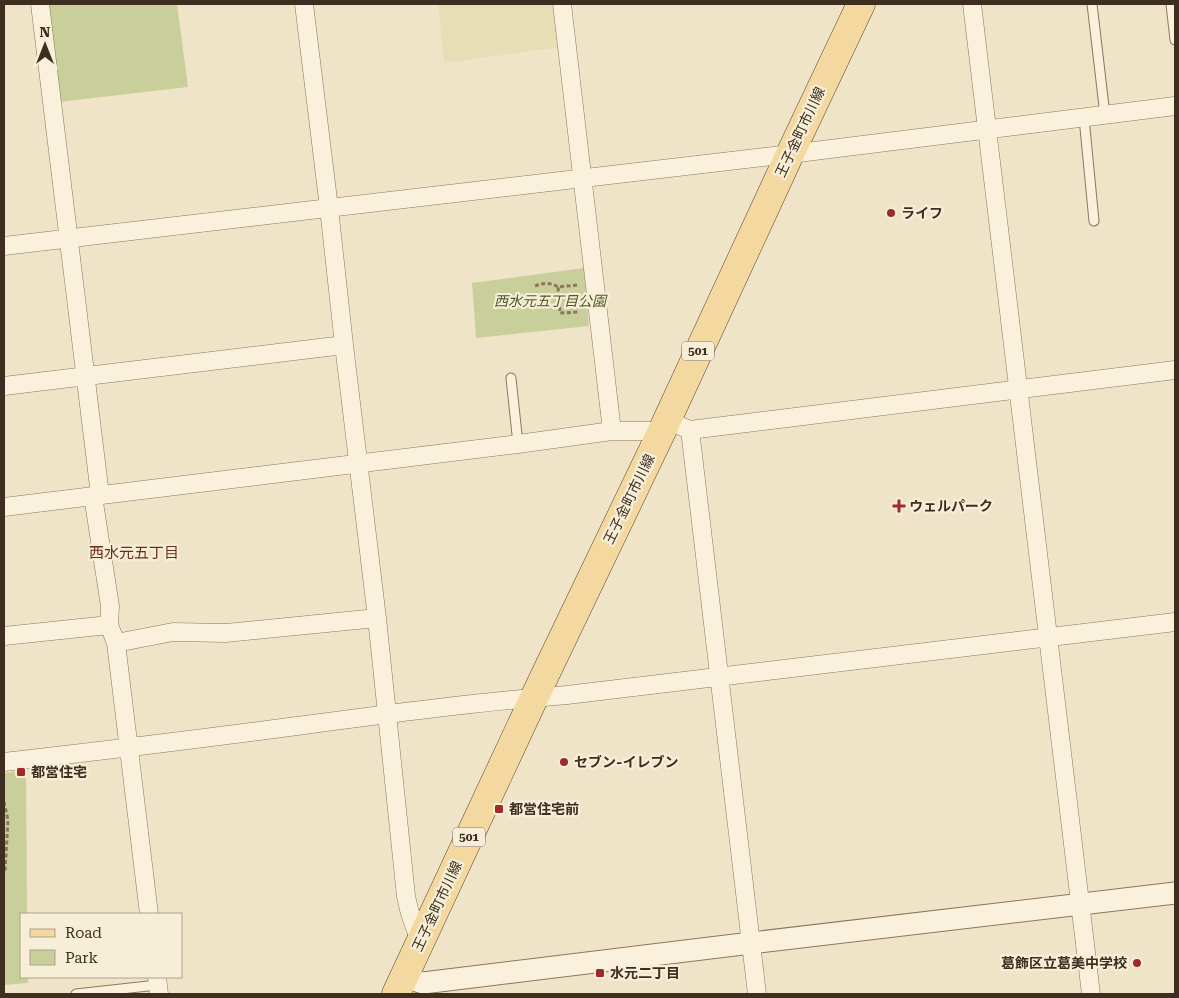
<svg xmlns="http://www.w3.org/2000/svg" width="1179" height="998" font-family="'Roboto Serif','Noto Sans JP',serif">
	<rect width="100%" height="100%" fill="#f0e4c8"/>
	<path fill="#e6deb5" d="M438,4h118l6,43 -118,16z"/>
	<path fill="#c9cf9b" d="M48,4h129l11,83 -129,15z
		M584,268l5,58 -113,12 -4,-55z
		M26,770l1,144h-6v63h7v6l-24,2v-212z"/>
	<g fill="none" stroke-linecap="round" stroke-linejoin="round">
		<defs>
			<path id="service" d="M1092,4l13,111
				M1171,4l4,36
				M1084,118l10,103
				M511,378l7,66
				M76,994l81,-9"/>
			<path id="minor" d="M40,4l60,491
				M304,4l25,204 15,137 33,273 29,278c3,16 7,30 15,44
				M562,4l50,427
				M972,4l119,990
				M4,246l786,-92 385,-48
				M4,386l340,-41
				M666,420l24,10 67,564
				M690,430l485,-60
				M93,496l17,110 -1,19 7,18 33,271
				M4,507l514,-63 94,-13h50
				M4,636l105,-11
				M116,643l57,-11 53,1 151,-15
				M4,762c97,-11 195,-23 293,-36 90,-12 180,-24 270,-31l608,-73
				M157,977l2,17"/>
			<path id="tertiary" d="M404,977l19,6 328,-40 424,-50"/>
			<path id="primary" d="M396,994l138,-296 128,-267 128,-277 71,-150"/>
		</defs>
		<use href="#service" stroke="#8d765c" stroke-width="11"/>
		<use href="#minor" stroke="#8d765c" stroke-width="19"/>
		<use href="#tertiary" stroke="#8d765c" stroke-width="23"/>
		<use href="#primary" stroke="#5b4430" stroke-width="29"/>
		<path stroke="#8d765c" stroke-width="3" stroke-dasharray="4 2.5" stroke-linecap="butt" d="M577,285l-19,2 2,26 19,-1
			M535,286c8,-3 15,-4 23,1
			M4,802l4,18 -3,51 -1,1"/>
		<use href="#service" stroke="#faf1dc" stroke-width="9"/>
		<use href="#minor" stroke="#faf1dc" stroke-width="18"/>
		<use href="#tertiary" stroke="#faf1dc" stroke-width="21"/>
		<use href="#primary" stroke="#f3d9a0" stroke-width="28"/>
	</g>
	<g fill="#9e2a2b" stroke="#f7eed8" stroke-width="2">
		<circle cx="891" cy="213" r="5"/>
		<path d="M896.5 498.5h5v5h5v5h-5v5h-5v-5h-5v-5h5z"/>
		<circle cx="564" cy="762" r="5"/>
		<rect x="16" y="767" width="10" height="10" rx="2.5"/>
		<rect x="494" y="804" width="10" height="10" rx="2.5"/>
		<circle cx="1137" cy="963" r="5"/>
		<rect x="595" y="968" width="10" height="10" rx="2.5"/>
	</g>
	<g text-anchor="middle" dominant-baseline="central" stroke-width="4.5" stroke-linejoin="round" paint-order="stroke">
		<g fill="#f7eed8" stroke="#756857" stroke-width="1">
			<rect x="682" y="341.5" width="32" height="19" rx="4"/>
			<rect x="453" y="827.5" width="32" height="19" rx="4"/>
		</g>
		<g font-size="12" font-weight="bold" fill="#3d2e20">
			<text x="698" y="351">501</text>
			<text x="469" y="837">501</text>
		</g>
		<g font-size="14" fill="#3d2e20" stroke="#f7eed8">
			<text transform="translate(800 132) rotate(-65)">王子金町市川線</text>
			<text transform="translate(629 499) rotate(-64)">王子金町市川線</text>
			<text transform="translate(437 906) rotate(-65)">王子金町市川線</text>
		</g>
		<g font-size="14" font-weight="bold" fill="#3d2e20" stroke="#f7eed8" text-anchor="start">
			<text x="901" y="213">ライフ</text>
			<text x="909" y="506">ウェルパーク</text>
			<text x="574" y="762">セブン-イレブン</text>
			<text x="31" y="772">都営住宅</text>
			<text x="509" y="809">都営住宅前</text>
			<text x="1127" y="963" text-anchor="end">葛飾区立葛美中学校</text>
			<text x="610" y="973">水元二丁目</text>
		</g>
		<g font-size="14" font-style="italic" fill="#4d5a26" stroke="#f7eed8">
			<text x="550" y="301">西水元五丁目公園</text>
		</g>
		<g font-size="15" fill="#6b2e1e" stroke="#f7eed8">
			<text x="134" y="553">西水元五丁目</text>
		</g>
	</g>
	<rect width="1179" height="998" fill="none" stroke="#3d2e20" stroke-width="10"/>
	<rect x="20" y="913" width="162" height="65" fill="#f7eed8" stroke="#ada18e"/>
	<rect x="30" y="929" width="25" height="8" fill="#f3d9a0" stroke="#ada18e"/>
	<text x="65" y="938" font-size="15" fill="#3d2e20">Road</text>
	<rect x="30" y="950" width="25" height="15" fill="#c9cf9b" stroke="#ada18e"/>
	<text x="65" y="963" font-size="15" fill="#3d2e20">Park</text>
	<g transform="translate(45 45)" stroke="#f7eed8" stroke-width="4" paint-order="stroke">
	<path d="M0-4L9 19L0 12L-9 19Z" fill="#3d2e20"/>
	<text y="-8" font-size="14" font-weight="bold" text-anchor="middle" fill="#3d2e20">N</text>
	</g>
</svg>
